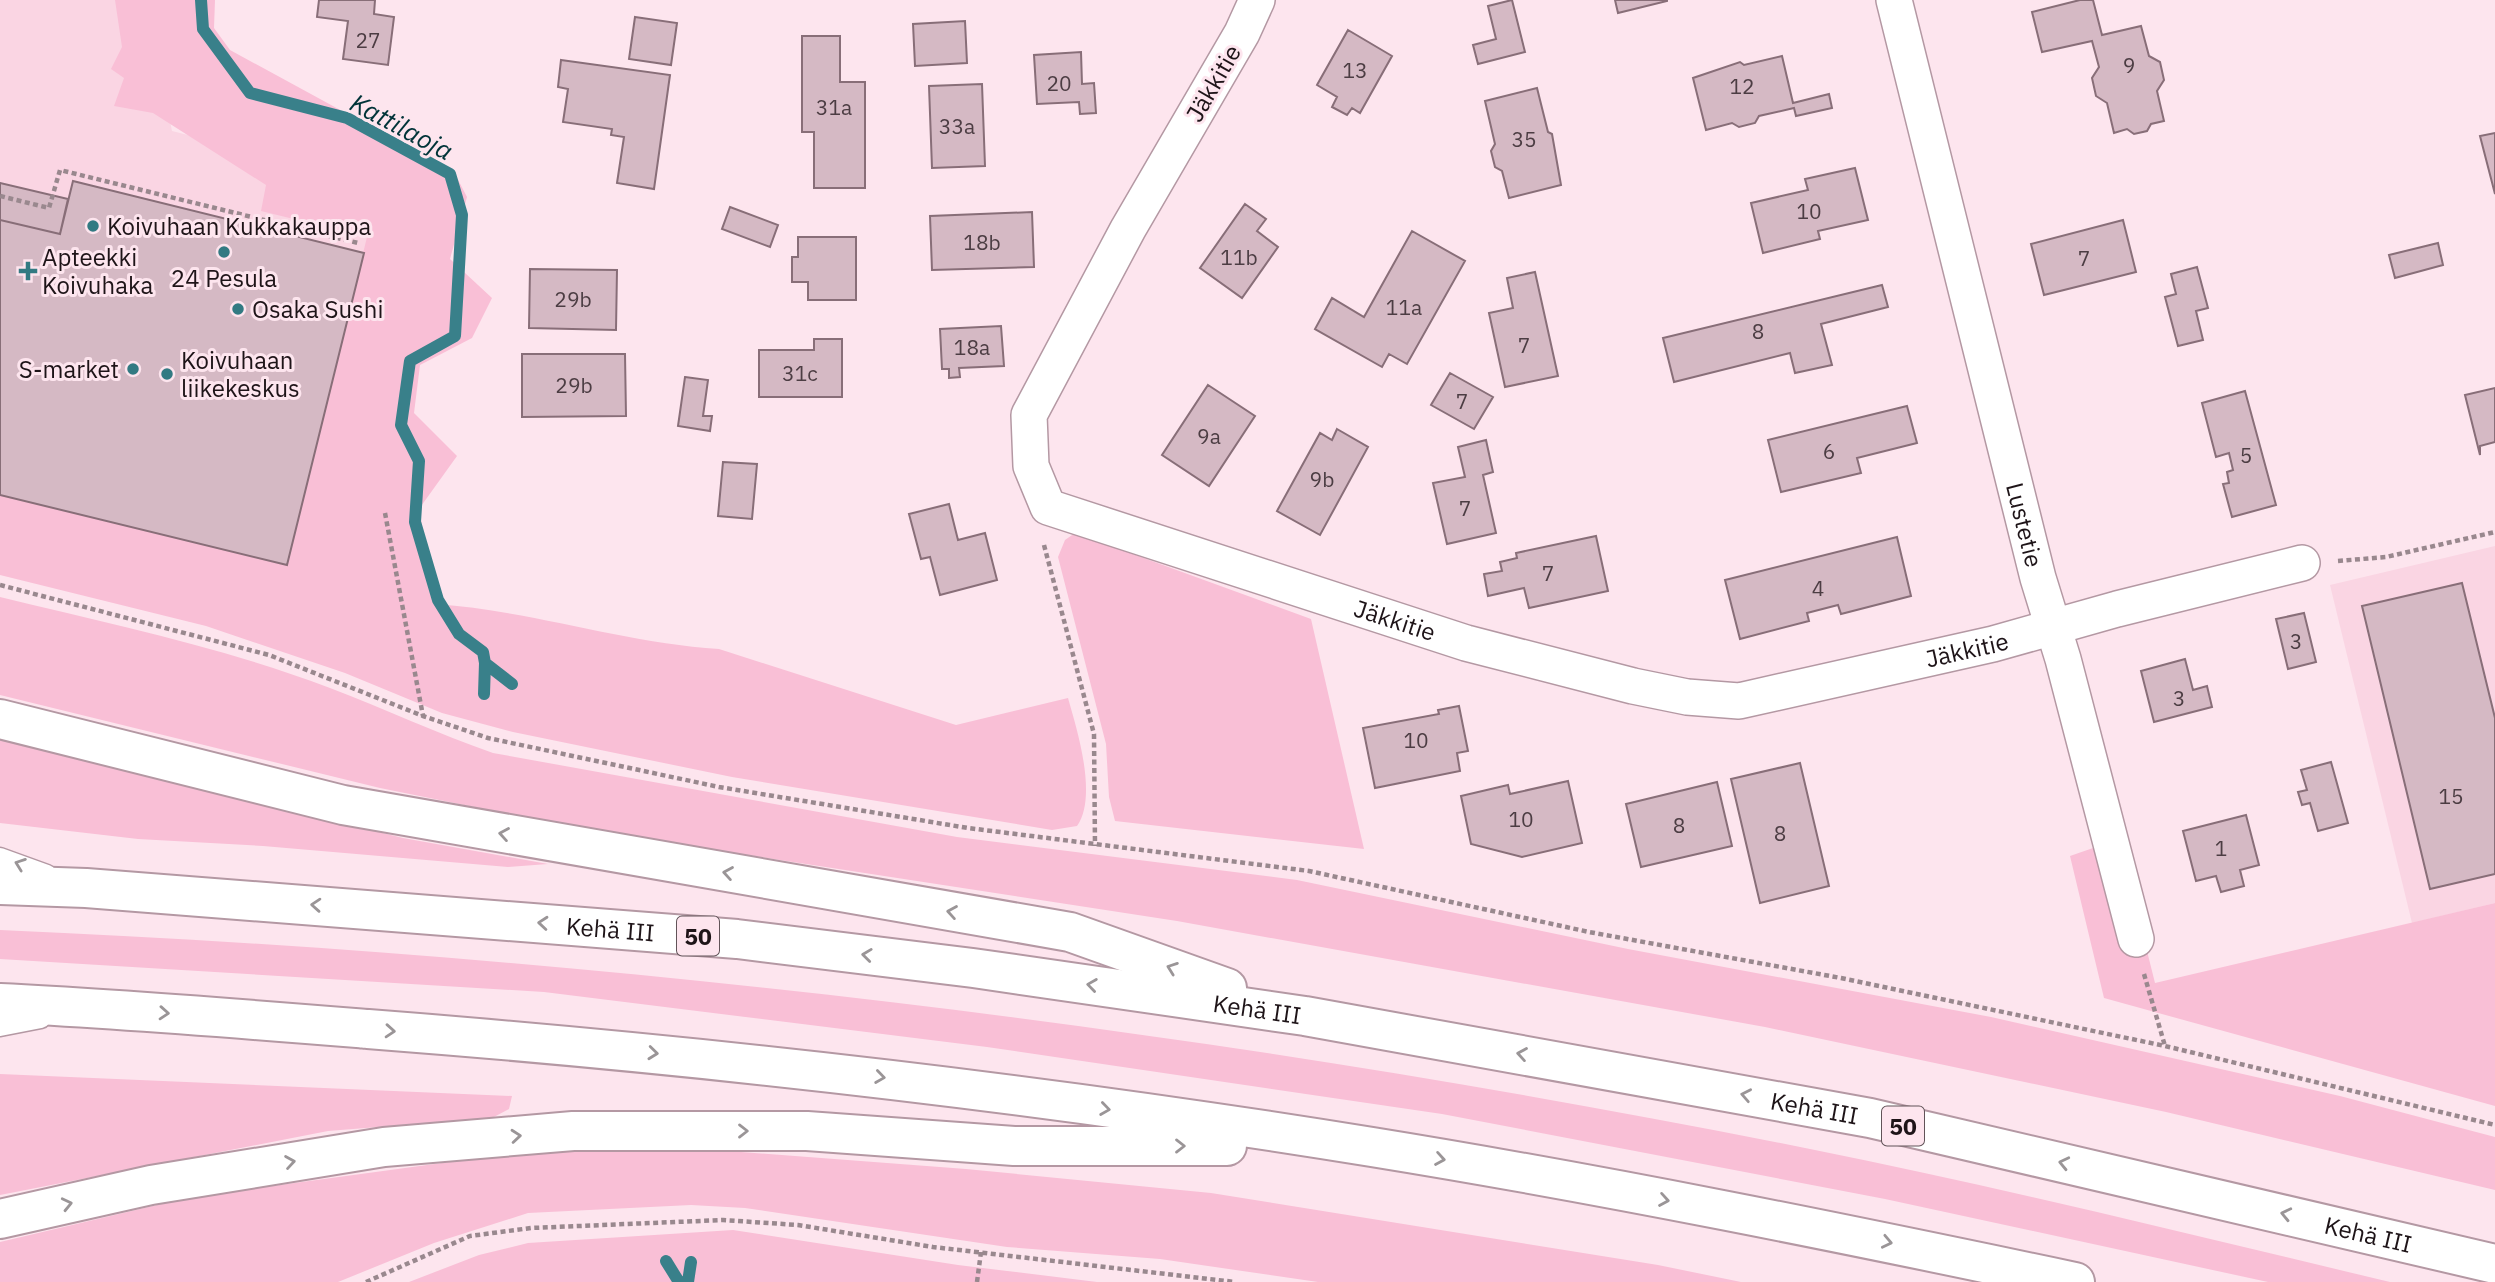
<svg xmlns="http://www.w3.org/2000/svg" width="2495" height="1282" font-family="'IBM Plex Sans',sans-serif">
	<rect width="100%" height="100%" fill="#fde5ee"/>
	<path fill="#fad5e3" d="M0,0h145l27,131 229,58 -105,410 -296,-71z
		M2495,546v357l-83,20 -82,-338z"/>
	<path fill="#f9bfd6" d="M115,0h100l-1,28 16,22 224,122 13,25 -17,62 42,39 -20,40 -52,27 -6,48 43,43 -38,53 17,95c96,7 188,39 283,45l237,76 112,-27c9,32 30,98 9,128l-25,4 -320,-53 -219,-45 -71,-19 -97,-40 -139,-47 -206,-51v-80l287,70 80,-328 -106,-26 5,-26 -113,-72 -39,-7 10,-28 -13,-9 11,-22z
		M1075,533l236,86 53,230 -249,-28 -6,-24 -3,-53 -48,-187 7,-17z
		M0,597c110,27 223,50 330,91 55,21 108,46 163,65l464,84 340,43 331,69 363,68 349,79 155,41v53l-329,-78 -401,-85 -588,-106 -585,-90 -212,-43 -380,-93z
		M0,738l403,100 145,26 -40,3 -245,-21 -125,-7 -138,-16z
		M2119,839l36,144 340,-80v203l-391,-108 -34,-142z
		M0,930c607,26 1214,99 1810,219 194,39 387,87 580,133h-122l-383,-83 -443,-85 -455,-67 -443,-55 -544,-33z
		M0,1074l512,22 -3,13 -17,9 -164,13 -328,64z
		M676,1147l290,22 245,24 447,72 83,17h-423l-158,-23 -153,-12 -262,-39 -54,-3 -163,8 -94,30 -96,39h-338v-40l191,-45 339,-46z
		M733,1230l225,35 139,17h-688l70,-27 49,-12z"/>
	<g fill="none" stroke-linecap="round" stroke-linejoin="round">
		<path stroke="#39808a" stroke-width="12" d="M201,0l2,29 47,64 97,25 103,56 12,41 -7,121 -45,25 -9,64 18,36 -4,61 23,78 21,34 24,18 2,11 27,21
			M484,694l1,-31
			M666,1261l13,21
			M688,1282l3,-20"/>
	</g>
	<path fill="#d5b9c4" stroke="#886e78" stroke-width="2" d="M319,0h56l-1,14 20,3 -6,48 -45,-6 5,-38 -31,-4z
		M1512,0l13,52 -47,12 -5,-19 23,-6 -8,-33z
		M1615,0h52v1l-49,12z
		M2080,0h13l9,35 39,-9 8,30 11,6 4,18 -7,11 7,30 -13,3 -4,7 -13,3 -7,-5 -13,4 -7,-30 -11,-7 -4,-18 7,-11 -7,-26 -50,11 -10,-40z
		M635,17l42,6 -6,42 -42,-6z
		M965,21l2,42 -52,3 -2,-42z
		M1348,30l44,26 -32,57 -8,-5 -5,7 -15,-8 5,-10 -20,-12z
		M802,36h38v46h25v106h-51v-56h-12z
		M1081,52l1,32 12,-1 2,30 -16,1 -1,-12 -42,2 -3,-49z
		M1782,56l11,47 36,-9 3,14 -36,8 -2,-8 -35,8 -4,7 -16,4 -7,-4 -26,7 -13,-52 47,-16 4,3z
		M561,60l109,15 -16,114 -37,-6 7,-46 -13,-2 1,-6 -49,-7 5,-33 -10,-2z
		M982,84l3,82 -53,2 -3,-82z
		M1537,88l11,44 4,2 9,51 -52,13 -7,-27 -7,-4 -4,-16 4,-7 -10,-43z
		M2495,133v61l-15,-58z
		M1855,168l13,52 -50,11 2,8 -57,14 -12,-50 57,-13 -3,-11z
		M73,181l291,72 -77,312 -287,-70v-275l60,14z
		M0,183l68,16 -8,35 -60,-14z
		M1245,204l21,15 -9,12 21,16 -36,51 -42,-30z
		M730,207l48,18 -8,22 -48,-18z
		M1032,212l2,55 -102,3 -2,-54z
		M2123,220l13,52 -92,23 -13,-51z
		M1412,231l53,30 -58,103 -18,-10 -7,13 -67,-38 17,-31 32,19z
		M798,237h58v63h-48v-18h-16v-25h6z
		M2438,243l5,22 -48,13 -6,-23z
		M2197,267l11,41 -12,3 7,29 -25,6 -13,-49 11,-3 -5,-20z
		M530,269l87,1 -1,60 -87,-2z
		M1535,272l23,104 -53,11 -16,-74 24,-5 -6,-30z
		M1882,285l6,22 -67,17 11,41 -37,8 -5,-20 -116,29 -11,-44z
		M1001,326l3,40 -45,2 1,9 -11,1v-9h-7l-2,-40z
		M814,339h28v58h-83v-47h55z
		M522,354h103l1,62 -104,1z
		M1450,373l43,24 -19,32 -43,-24z
		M685,377l23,3 -5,36h9l-2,15 -32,-5z
		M1208,385l47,31 -46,70 -47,-31z
		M2495,388v54l-15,4v9l-15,-60z
		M2245,391l31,114 -44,12 -9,-33 6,-1 -2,-11 6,-2 -4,-17 -13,4 -14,-54z
		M1907,406l10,37 -60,15 4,15 -80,19 -13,-52z
		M1337,429l31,18 -48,88 -43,-24 43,-78 12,7z
		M1486,440l7,32 -10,3 13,58 -49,11 -14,-61 32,-6 -7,-30z
		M723,462l34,2 -5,55 -34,-3z
		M949,504l9,36 27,-7 12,47 -57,15 -10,-38 -9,2 -12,-45z
		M1596,536l12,55 -79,17 -5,-20 -36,8 -4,-22 18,-3 -2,-9 17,-4 -1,-5z
		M1897,537l14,59 -70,18 -3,-9 -31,8 2,8 -69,18 -15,-59z
		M2462,583l33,135v156l-65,15 -68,-283z
		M2304,613l12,49 -28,7 -12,-50z
		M2185,659l8,31 14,-4 5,21 -58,15 -13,-51z
		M1459,706l9,45 -11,2 3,18 -85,17 -12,-60 76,-14 -1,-4z
		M2331,762l17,61 -30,8 -8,-28 -8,2 -4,-13 9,-2 -6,-20z
		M1800,763l29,123 -69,17 -29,-124z
		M1568,781l14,62 -60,14 -51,-13 -10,-48 47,-11 2,9z
		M1717,782l15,64 -91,21 -15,-63z
		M2246,815l13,50 -19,5 4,16 -23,6 -5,-16 -20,5 -13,-50z"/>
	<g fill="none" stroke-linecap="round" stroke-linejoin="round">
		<defs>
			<path id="service" d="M0,857l47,17
				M0,1027l41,-8"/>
			<g id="minor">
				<path id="s1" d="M1257,0l-15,33 -114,196 -99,186 2,51 17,41 418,136 167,43 54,11 52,4 254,-57 124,-35 185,-46"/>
				<path id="s2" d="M1894,0l144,578 25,81 73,280"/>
			</g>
			<g id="trunk">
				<path d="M0,719l343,86 727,127 157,56"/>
				<path id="s3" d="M0,885l86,3 651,51 236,29 332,48 565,102 625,146"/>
				<path d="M0,1003c123,6 245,16 368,26 336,26 671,64 1004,118 235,38 470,86 703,135"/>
				<path d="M0,1219l151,-34 233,-38 189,-16h234l207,15h213"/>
			</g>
		</defs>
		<use href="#service" stroke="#b498a3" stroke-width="21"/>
		<use href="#minor" stroke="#b498a3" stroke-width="38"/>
		<use href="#trunk" stroke="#b498a3" stroke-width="42"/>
		<path stroke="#99888e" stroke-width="4.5" stroke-dasharray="5 3.5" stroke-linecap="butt" d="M0,196l49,12 11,-38 298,73
			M385,513l38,203
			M1044,545l50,189 1,112
			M2338,561l48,-4 109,-25
			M0,585l269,70 154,61 65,22 231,49 249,41 341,43 280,61 252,46 324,68 330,79
			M2144,974l21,72
			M366,1282l104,-46 61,-8 192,-8 75,5 135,22 302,35
			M977,1282l4,-30"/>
		<use href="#service" stroke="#fff" stroke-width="18"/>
		<use href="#minor" stroke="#fff" stroke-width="35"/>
		<use href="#trunk" stroke="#fff" stroke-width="38"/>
	</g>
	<defs><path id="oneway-chevron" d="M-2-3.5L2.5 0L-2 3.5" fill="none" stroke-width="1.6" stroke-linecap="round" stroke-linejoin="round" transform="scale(1.75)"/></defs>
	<g stroke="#9a9597">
		<use href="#oneway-chevron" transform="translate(504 834) rotate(-170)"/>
		<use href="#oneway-chevron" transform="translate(20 864) rotate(-160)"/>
		<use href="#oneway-chevron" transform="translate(728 873) rotate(-170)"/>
		<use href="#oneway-chevron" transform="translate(316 905) rotate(-176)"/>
		<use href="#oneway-chevron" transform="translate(952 912) rotate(-170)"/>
		<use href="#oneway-chevron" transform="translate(543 923) rotate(-175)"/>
		<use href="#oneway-chevron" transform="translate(867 955) rotate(-173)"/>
		<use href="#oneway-chevron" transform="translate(1172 968) rotate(-160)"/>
		<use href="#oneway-chevron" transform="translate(1092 985) rotate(-172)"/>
		<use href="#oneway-chevron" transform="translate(164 1013) rotate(4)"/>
		<use href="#oneway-chevron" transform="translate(390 1031) rotate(4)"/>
		<use href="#oneway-chevron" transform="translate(653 1053) rotate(6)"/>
		<use href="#oneway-chevron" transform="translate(1522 1054) rotate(-170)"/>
		<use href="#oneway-chevron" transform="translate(880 1077) rotate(8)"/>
		<use href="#oneway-chevron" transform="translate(1746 1095) rotate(-169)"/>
		<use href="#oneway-chevron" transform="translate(1105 1109) rotate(8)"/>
		<use href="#oneway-chevron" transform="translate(743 1131)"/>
		<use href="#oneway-chevron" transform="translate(516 1136) rotate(-5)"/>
		<use href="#oneway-chevron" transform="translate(1180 1146)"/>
		<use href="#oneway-chevron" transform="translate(1440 1159) rotate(10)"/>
		<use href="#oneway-chevron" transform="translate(290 1162) rotate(-9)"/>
		<use href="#oneway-chevron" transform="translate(2064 1163) rotate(-167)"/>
		<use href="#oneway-chevron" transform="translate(1664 1200) rotate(10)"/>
		<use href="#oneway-chevron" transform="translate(67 1204) rotate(-13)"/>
		<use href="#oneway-chevron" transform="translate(2286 1214) rotate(-167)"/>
		<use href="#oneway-chevron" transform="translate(1887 1242) rotate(12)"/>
	</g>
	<g fill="#327a82" stroke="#fde5ee" stroke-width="2.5">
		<circle cx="93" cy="226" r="7"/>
		<circle cx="224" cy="252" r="7"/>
		<path d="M24.5 260.5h7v7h7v7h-7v7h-7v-7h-7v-7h7z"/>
		<circle cx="238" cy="309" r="7"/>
		<circle cx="133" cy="369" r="7"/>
		<circle cx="167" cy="374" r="7"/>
	</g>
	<g text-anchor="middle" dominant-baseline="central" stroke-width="6" stroke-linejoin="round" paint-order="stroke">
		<g font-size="21" fill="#4c3d43">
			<text x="368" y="40">27</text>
			<text x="2129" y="65">9</text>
			<text x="1355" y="70">13</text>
			<text x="1059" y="83">20</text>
			<text x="1742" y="86">12</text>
			<text x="834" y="107">31a</text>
			<text x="957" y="126">33a</text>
			<text x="1524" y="139">35</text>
			<text x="1809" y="211">10</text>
			<text x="982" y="242">18b</text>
			<text x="1239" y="257">11b</text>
			<text x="2084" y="258">7</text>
			<text x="573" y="299">29b</text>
			<text x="1404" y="307">11a</text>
			<text x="1758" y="331">8</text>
			<text x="1524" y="345">7</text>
			<text x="972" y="347">18a</text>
			<text x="800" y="373">31c</text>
			<text x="574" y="385">29b</text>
			<text x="1462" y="401">7</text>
			<text x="1209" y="436">9a</text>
			<text x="1829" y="451">6</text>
			<text x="2246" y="455">5</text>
			<text x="1322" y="479">9b</text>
			<text x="1465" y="508">7</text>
			<text x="1548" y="573">7</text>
			<text x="1818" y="588">4</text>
			<text x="2296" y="641">3</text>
			<text x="2179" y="698">3</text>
			<text x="1416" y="740">10</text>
			<text x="2451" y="796">15</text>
			<text x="1521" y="819">10</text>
			<text x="1679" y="825">8</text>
			<text x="1780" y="833">8</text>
			<text x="2221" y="848">1</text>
		</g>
		<g fill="#fde5ee" stroke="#615358" stroke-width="2">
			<rect x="677" y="916.5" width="42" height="39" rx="5"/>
			<rect x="1882" y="1106.5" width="42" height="39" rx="5"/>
		</g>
		<g font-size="23" font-weight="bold" fill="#1e1418">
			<text x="698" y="936">50</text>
			<text x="1903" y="1126">50</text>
		</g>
		<g font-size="24" fill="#1e1418" stroke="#fde5ee">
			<text transform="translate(1213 83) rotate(-60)">Jäkkitie</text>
			<text stroke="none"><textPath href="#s2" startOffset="541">Lustetie</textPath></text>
			<text stroke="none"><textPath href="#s1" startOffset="934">Jäkkitie</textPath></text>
			<text stroke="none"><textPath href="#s1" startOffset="1522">Jäkkitie</textPath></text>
			<text stroke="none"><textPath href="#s3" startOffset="612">Kehä III</textPath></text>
			<text stroke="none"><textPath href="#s3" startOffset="1264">Kehä III</textPath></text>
			<text stroke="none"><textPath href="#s3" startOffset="1830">Kehä III</textPath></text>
			<text stroke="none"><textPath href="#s3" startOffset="2398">Kehä III</textPath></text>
		</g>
		<g font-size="24" fill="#1e1418" stroke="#fde5ee" text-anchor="start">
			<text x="107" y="226">Koivuhaan Kukkakauppa</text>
			<text x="42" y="257">Apteekki<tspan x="42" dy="28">Koivuhaka</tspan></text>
			<text x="224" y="278" text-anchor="middle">24 Pesula</text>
			<text x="252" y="309">Osaka Sushi</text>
			<text x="181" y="360">Koivuhaan<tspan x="181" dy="28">liikekeskus</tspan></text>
			<text x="119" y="369" text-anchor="end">S-market</text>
		</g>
		<g font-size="26" font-style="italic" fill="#003338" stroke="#fde5ee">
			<text transform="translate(402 126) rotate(28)">Kattilaoja</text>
		</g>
	</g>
</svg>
